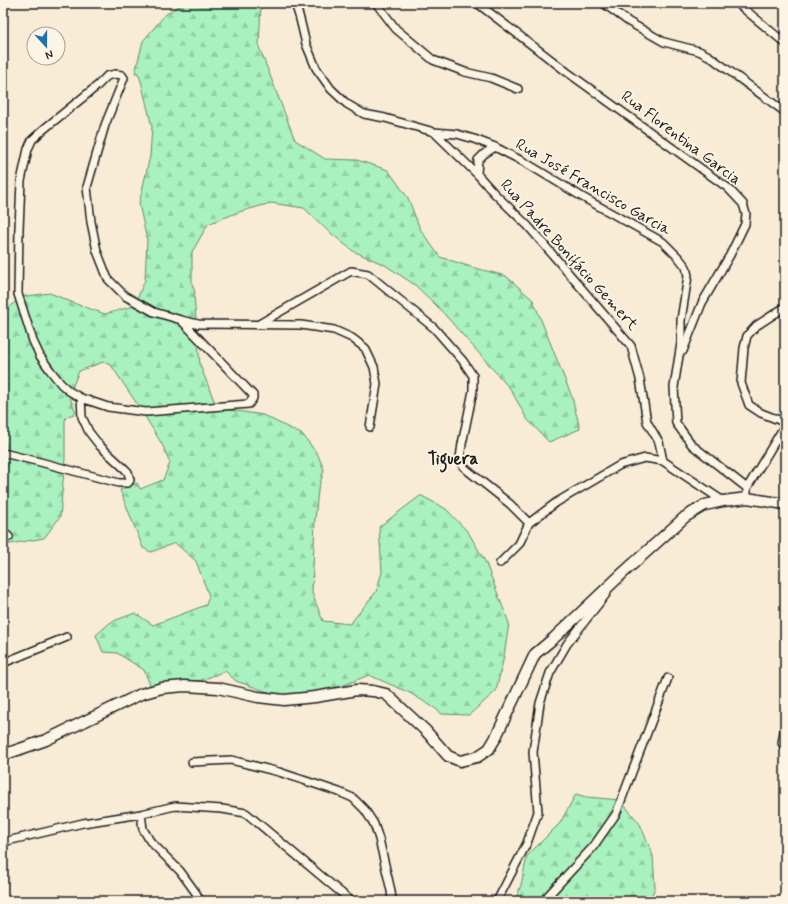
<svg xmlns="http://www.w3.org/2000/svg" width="788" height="904" font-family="Mynerve,sans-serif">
	<defs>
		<pattern id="forest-firs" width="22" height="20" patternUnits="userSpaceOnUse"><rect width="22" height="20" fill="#a9f2c0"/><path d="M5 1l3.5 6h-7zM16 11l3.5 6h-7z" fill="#91cfa4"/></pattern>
	</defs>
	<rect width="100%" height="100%" fill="#f8ecd6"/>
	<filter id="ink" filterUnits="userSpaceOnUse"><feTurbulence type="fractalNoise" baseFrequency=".025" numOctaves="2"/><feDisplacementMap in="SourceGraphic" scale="8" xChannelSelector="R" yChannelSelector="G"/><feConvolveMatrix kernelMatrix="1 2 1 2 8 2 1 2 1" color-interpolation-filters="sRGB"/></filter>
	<g filter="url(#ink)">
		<path fill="url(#forest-firs)" stroke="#62876e" d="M183,3h78l-2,44 36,93 30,19 32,1 31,10 20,28 12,31 20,28 31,10 35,9 27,24 39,97 8,32 -31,13 -22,-23 -16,-29 -26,-30 -47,-53 -23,-22 -30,-20 -32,-14 -26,-21 -23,-22 -33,-5 -32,9 -31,12 -16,28v32l3,8 -1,4 6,69 17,43 46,7 40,20 15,20 6,15 -6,20 -3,30 -3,73 11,28 27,3 26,-32 6,-20 -3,-45 41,-31h2l24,13 22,23 17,29 24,62 -5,33 -8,35 -27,24 -27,-1 -6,-5 -26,-16 -41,-18 -47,19 -25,3 -20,-2 -41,-14 -11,-10 -23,9 -51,7 -7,-17 -27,-17 -14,-1 -7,-17 15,-13 24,-9 18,12 53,-20 3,-9 -13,-35 -21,-18 -24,9 -8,-4 -23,-58 17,-7 3,6 23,-9 7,-17 -7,-17 -20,-33 -32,-48 -8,-3 -24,9 -10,24 7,18 -10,4 -1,3v38l-5,59 -16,21 -34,6 -7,-2v-228l17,-17 30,-4 26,11 29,10 29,-8 11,-26 2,-40 -8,-36 11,-48 2,-29 -11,-46 -3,-8h-3l8,-32 22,-26z
			M576,794l10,3 34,3 20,24 13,32 2,32 -6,13h-134l6,-16 6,-29 33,-33z"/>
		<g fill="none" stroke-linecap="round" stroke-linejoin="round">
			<defs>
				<path id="street" d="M295,3l5,16 6,25 10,24 15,21 16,15 17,10 21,4 49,14 23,2 17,5 21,8 31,16 58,35 79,44 16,16 7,9 2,9 -7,44v23l-7,44 2,36 16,22 55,43
					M376,3l20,26 37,31 32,12 26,6 27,11
					M477,3l90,69 161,116 15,16 3,10 -1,10 -15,31 -28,48 -19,48
					M603,3l26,19 35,20 35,9 10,5 76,56
					M737,3l48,40
					M434,132l43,42 17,19 34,33 103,120 9,33 7,43 12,20 4,19
					M477,174l1,-14 6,-6 11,-7
					M785,307l-29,19 -9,10 -3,12 -3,35 8,22 12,8 18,7h6
					M259,324l92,-53 17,3 66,54 29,33 10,15v15l-11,53 -2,14 2,7 5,5 43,34 19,19
					M81,398l-12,-7 -8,-7 -11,-14 -10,-14 -7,-15 -15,-47 1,-65 2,-48 7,-32 4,-9 12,-11 53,-43 10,-10 8,-2 7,1 2,3 -19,47 -18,62 4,35 6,29 11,28 17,17 29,16 27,8 17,4 103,1 33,5 18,8 13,10 9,19 3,17 -7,43
					M3,453l37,9 79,21h9l2,-3 -2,-8 -3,-3 -25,-23 -11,-14 -7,-15 -1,-19 27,9 38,5 103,-8 4,-6v-3l-72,-75
					M747,492v-4l38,-63
					M3,531l6,6
					M500,563l19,-19 10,-21 28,-21 63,-37 25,-7 18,3 60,40
					M3,663l64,-26
					M785,726l-3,17 3,5
					M192,762l39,-2 48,12 60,20 14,6 12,12 9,14 5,15 12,52 1,10
					M141,814l2,15 7,12 30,30 16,22 4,8
					M3,842l80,-19 58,-9 34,-8 47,3 24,4 105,88
					M56,901l3,-1 6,1
					M497,901l30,-58 11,-31 -5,-60 7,-49 10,-30 17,-29 40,-51
					M543,901l50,-54 23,-33 52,-136"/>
				<path id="secondary" d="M3,755l43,-15 95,-46 21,-6 23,-2 33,2 40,9 26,3 31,-3 42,-7 16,1 13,3 40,37 22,25 12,5 17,-4 12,-8 6,-10 40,-85 19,-16 70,-66 61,-55 20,-12 18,-4 24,-3 38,6"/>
			</defs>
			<use href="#street" stroke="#1c1c1c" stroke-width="10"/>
			<use href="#secondary" stroke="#1c1c1c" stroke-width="13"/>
			<use href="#street" stroke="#fcf5e5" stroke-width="7"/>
			<use href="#secondary" stroke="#fcf5e5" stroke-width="10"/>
		</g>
	</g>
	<g text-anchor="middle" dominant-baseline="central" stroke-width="3.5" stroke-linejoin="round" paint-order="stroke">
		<g font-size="16" fill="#1c1c1c" stroke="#fcf5e5">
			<text transform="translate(681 138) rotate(37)">Rua Florentina Garcia</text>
			<text transform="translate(593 187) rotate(30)">Rua José Francisco Garcia</text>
			<text transform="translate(569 255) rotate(48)">Rua Padre Bonifácio Gemert</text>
		</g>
		<g font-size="17" font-weight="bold" fill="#1c1c1c" stroke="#fcf5e5">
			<text x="453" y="459">Tiguera</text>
		</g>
	</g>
	<rect width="788" height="904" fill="none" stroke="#fcf5e5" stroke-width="16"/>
	<rect x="8" y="8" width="772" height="888" fill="none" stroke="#1c1c1c" stroke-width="1.5" filter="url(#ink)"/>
	<g transform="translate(46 46) rotate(159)"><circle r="19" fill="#fcf5e5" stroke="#a29e95"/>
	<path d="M0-3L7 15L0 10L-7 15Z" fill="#1f6fb2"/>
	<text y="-6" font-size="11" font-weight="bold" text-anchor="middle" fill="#1c1c1c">N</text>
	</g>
</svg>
